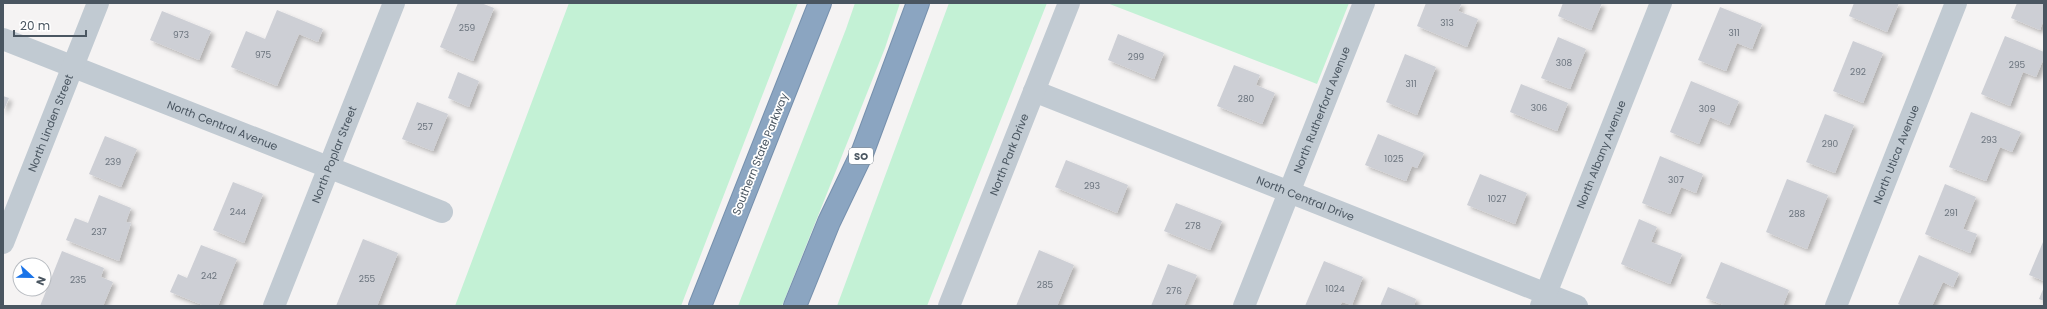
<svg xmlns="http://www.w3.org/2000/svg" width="2047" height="309" font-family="Poppins,sans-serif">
	<defs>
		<filter id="shadow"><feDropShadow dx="3.5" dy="3.5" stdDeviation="2" flood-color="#0004"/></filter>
	</defs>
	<rect width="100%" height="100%" fill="#f5f3f3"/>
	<path fill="#c3f1d5" d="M569,3h229l-117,303h-226z
		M855,3h45l-15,45 -103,258h-44l108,-277z
		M949,3h98l-120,303h-90z
		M1107,3h242l-32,81z"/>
	<path fill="#cdcfd5" filter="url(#shadow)" d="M458,3h23l13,5 -21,53 -33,-14z
		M1426,3h36l-4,8 20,8 -11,28 -50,-21z
		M1563,3h39l-11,27 -33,-14z
		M1854,3h45l-12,29 -38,-16z
		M2017,3h27v16l-4,11 -29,-12z
		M1720,7l42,17 -10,25 -15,-6 -11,28 -28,-11z
		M277,10l46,19 -5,13 -19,-8 -22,52 -46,-19 15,-36 19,8z
		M162,11l49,20 -12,29 -49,-20z
		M1118,34l46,19 -10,26 -46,-19z
		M2005,36l39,16v6l-8,19 -13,-5 -13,34 -29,-12z
		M1558,37l28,12 -16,40 -29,-11z
		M1853,41l30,12 -20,50 -30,-12z
		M1405,54l31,13 -19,48 -31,-13z
		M1234,65l26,10 -4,10 19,8 -13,31 -45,-18z
		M458,72l21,9 -10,26 -21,-9z
		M1691,81l48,20 -10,24 -19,-8 -11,27 -29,-12z
		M1521,84l47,19 -11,28 -47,-19z
		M3,96l6,2 -6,14z
		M417,102l31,12 -15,37 -31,-12z
		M1971,112l50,20 -9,20 -12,-5 -14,34 -37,-14z
		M1825,114l29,11 -19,48 -29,-11z
		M1378,134l46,19 -7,15 -5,-2 -6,15 -41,-16z
		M105,136l32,13 -16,38 -32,-13z
		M1660,156l43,18 -7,19 -15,-6 -11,27 -28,-11z
		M1066,160l62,25 -11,28 -62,-26z
		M1480,174l47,19 -12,31 -48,-19z
		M1787,179l41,16 -21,54 -41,-17z
		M233,182l30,12 -19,49 -31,-13z
		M1945,184l31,13 -13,32 14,5 -7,19 -45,-19z
		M99,195l32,13 -5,14 5,1 -12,38 -53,-21 9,-22 13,5z
		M1176,203l46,18 -12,29 -46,-19z
		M1639,219l18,8 -6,15 31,12 -12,30 -49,-20z
		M363,239l35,14 -21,53h-41z
		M2043,242h1v39l-15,-6z
		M201,245l36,14 -19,47h-13l-35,-14 8,-18 9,4z
		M1039,250l35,15 -17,41h-41z
		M62,251l42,17 -3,9 12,5 -10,24h-63z
		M1919,255l40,18 -6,14 -10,-5 -11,24h-29l-5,-2z
		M1324,261l39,16 -11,28 -10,-3 -2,4h-35z
		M1721,262l68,28 -6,16h-57l-20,-8z
		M1168,264l29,11 -13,31h-33z
		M1388,287l28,12 -2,7h-34z
		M2044,287v14l-5,-2z"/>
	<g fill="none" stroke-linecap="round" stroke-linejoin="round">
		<defs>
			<path id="highway" d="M700,306l120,-303
				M795,306l34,-84 34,-71 55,-148"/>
		</defs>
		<use href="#highway" stroke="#7690ad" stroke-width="24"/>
		<g stroke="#c1cad2" stroke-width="22">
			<path id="s1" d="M3,39l439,173"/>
			<path id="s2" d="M1034,91l543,215"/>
			<path id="s3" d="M3,243l95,-240"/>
			<path id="s4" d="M274,306l120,-303"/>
			<path id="s5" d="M949,306l120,-303"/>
			<path id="s6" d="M1244,306l120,-303"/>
			<path id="s7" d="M1541,306l120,-303"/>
			<path id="s8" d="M1836,306l120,-303"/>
		</g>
		<use href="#highway" stroke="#8ba5c1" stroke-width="22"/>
	</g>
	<g text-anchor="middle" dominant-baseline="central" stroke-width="3.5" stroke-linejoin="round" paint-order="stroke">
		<g font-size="9" fill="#6b747e">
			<text x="1447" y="23">313</text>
			<text x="467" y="28">259</text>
			<text x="1734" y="33">311</text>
			<text x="181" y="35">973</text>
			<text x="263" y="55">975</text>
			<text x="1136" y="57">299</text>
			<text x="1564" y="63">308</text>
			<text x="2017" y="65">295</text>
			<text x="1858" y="72">292</text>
			<text x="1411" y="84">311</text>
			<text x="1246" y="99">280</text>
			<text x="1539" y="108">306</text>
			<text x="1707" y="109">309</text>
			<text x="425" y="127">257</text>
			<text x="1989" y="140">293</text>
			<text x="1830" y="144">290</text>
			<text x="1394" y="159">1025</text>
			<text x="113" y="162">239</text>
			<text x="1676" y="180">307</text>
			<text x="1092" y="186">293</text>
			<text x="1497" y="199">1027</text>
			<text x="238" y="212">244</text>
			<text x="1951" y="213">291</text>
			<text x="1797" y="214">288</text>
			<text x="1193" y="226">278</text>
			<text x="99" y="232">237</text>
			<text x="209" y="276">242</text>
			<text x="367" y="279">255</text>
			<text x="78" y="280">235</text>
			<text x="1045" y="285">285</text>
			<text x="1335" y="289">1024</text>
			<text x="1174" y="291">276</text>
		</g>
		<rect fill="#fff" stroke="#808990" stroke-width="1" x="849" y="148" width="24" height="16" rx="3"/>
		<g font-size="10" font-weight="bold" fill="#4a5661">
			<text x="861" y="156">SO</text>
		</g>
		<g font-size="11" fill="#4a5661" stroke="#fff">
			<text stroke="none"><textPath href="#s6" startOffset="211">North Rutherford Avenue</textPath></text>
			<text stroke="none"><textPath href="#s3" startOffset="129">North Linden Street</textPath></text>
			<text stroke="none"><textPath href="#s1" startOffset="236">North Central Avenue</textPath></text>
			<text stroke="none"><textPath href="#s4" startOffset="163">North Poplar Street</textPath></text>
			<text transform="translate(760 154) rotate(-68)">Southern State Parkway</text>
			<text stroke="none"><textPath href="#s7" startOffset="163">North Albany Avenue</textPath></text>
			<text stroke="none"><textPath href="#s8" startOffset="163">North Utica Avenue</textPath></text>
			<text stroke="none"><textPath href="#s5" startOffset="163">North Park Drive</textPath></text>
			<text stroke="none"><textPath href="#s2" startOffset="292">North Central Drive</textPath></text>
		</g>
	</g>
	<rect width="2047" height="309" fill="none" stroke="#4a5661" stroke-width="8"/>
	<g transform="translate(32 277) rotate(112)"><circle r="19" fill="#ffffff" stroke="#b7bbc0"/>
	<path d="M0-3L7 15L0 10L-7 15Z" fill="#1a73e8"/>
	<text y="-6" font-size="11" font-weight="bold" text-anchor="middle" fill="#4a5661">N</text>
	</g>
	<path d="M14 30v6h72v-6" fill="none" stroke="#4a5661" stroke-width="2"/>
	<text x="20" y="30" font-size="12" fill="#4a5661" stroke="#ffffff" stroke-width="3" paint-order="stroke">20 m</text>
</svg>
